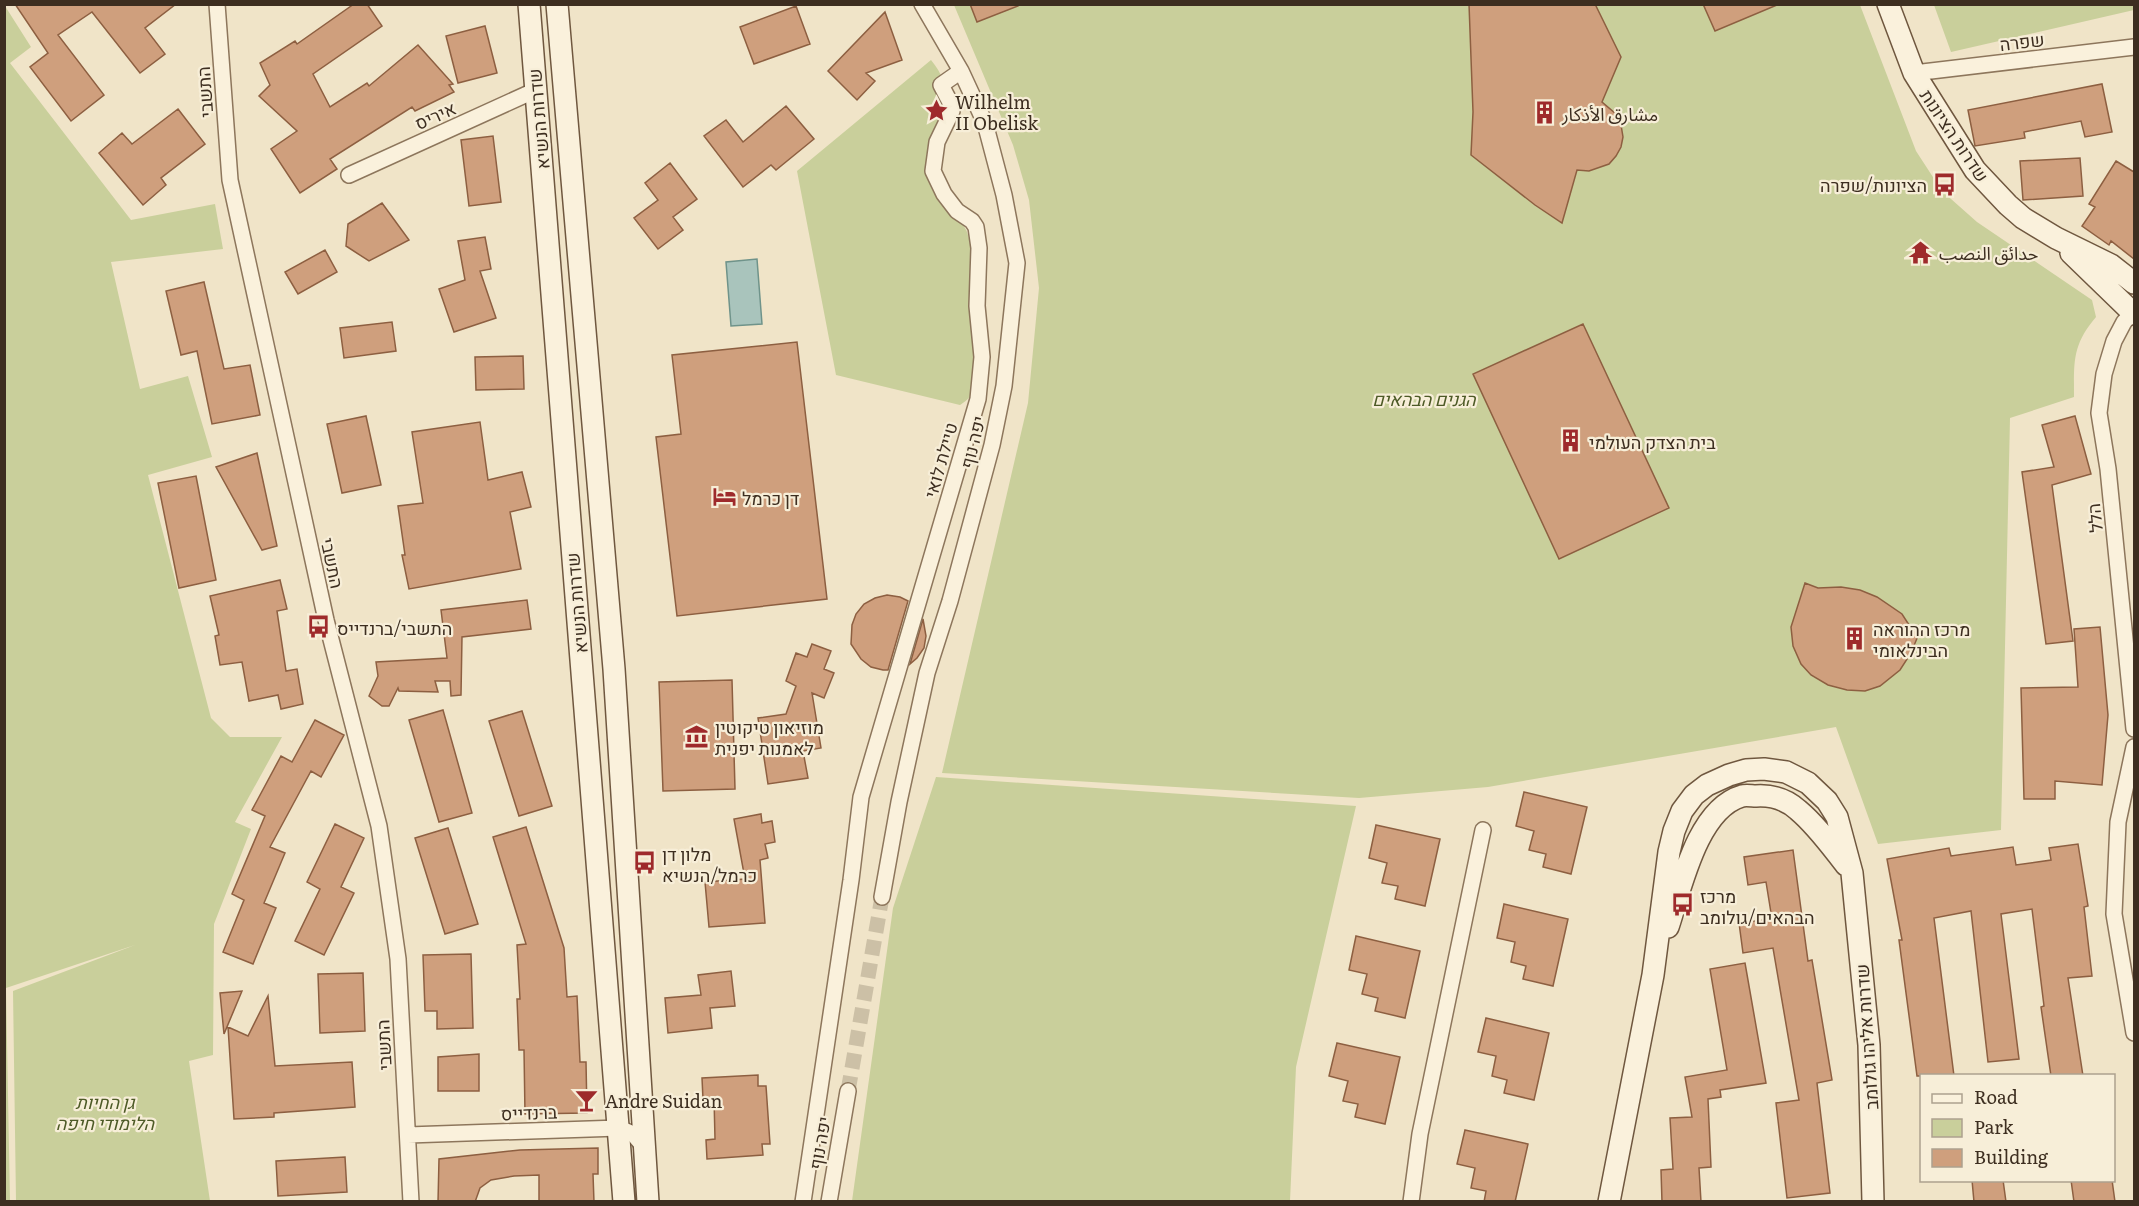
<svg xmlns="http://www.w3.org/2000/svg" width="2139" height="1206" font-family="Literata,'Noto Sans Arabic',Heebo,serif">
	<rect width="100%" height="100%" fill="#f0e4c8"/>
	<path fill="#c9cf9b" d="M2134,4v6l-183,42 -17,-47z
		M954,5h906l56,146 26,40 35,31 115,78 4,17c-24,28 -22,45 -22,80l-64,21 -9,412 -123,14 -42,-117 -348,60 -129,11 -417,-25 86,-370 11,-115 -10,-88 -16,-55z
		M5,6l26,41 -21,16 121,157 84,-16 8,45 -112,13 29,127 48,-13 24,81 -64,18 63,243 19,19h52l-47,85 16,7 -37,95 -1,131 -24,6 21,140h-194l-3,-210 122,-46 -129,43 4,213h-5z
		M931,60c11,13 15,26 18,42 -24,37 -35,73 -2,109 8,8 18,12 21,24 7,23 3,71 4,97 0,11 3,21 3,32 0,9 -2,24 -5,32 -2,4 -7,7 -10,9l-124,-30 -39,-204z
		M936,777l420,29 -60,261 -6,134h-438l41,-293z"/>
	<path fill="#a9c4bc" stroke="#6f938a" stroke-width="1.5" d="M757,259l5,65 -31,2 -5,-64z"/>
	<path fill="#cf9f7d" stroke="#8d5f41" stroke-width="1.5" d="M15,4h161l-31,24 20,26 -25,19 -48,-61 -34,23 46,60 -33,26 -41,-54 18,-14z
		M354,4h13l15,22 -69,48 17,33 37,-24 2,3 49,-41 35,39 -4,1 5,7 -39,19 -3,-4 -82,52 7,10 -37,24 -29,-44 26,-18 -38,-35 11,-11 -10,-22 35,-22 2,3z
		M970,4h48v2l-41,16z
		M1469,4h126l26,53 -19,45 14,12 5,11 2,12 -2,10 -5,9 -7,8 -20,7 -12,-1 -15,53 -27,-18 -64,-50 2,-43z
		M1703,4h74v1l-62,26z
		M796,6l14,38 -56,20 -14,-37z
		M885,12l17,48 -36,13 9,8 -18,19 -29,-29z
		M485,26l12,47 -39,10 -12,-47z
		M2102,84l10,48 -27,5 -4,-16 -57,11 1,6 -50,8 -7,-36z
		M786,106l28,33 -38,31 -5,-5 -28,22 -39,-51 22,-16 17,22z
		M178,109l27,35 -44,34 5,7 -23,20 -44,-52 23,-20 10,11z
		M493,136l8,66 -32,4 -8,-66z
		M2080,158l3,38 -60,4 -3,-39z
		M2116,161l18,11v87l-23,-18 -2,4 -27,-19 13,-19 -6,-3z
		M670,163l27,36 -24,18 10,13 -25,19 -24,-31 24,-18 -13,-17z
		M382,203l27,37 -40,21 -23,-15 2,-22z
		M485,237l6,32 -11,2 16,47 -42,14 -15,-43 26,-9 -7,-39z
		M325,250l12,22 -39,22 -13,-22z
		M204,282l20,87 26,-4 10,50 -48,9 -15,-73 -16,4 -15,-64z
		M392,322l4,29 -52,7 -4,-30z
		M1583,324l86,184 -110,51 -86,-185z
		M797,342l30,257 -150,17 -21,-179 25,-3 -9,-79z
		M523,356l1,33 -48,1 -1,-33z
		M366,416l15,69 -39,8 -15,-69z
		M2075,416l16,58 -39,11 21,156 -27,3 -24,-172 32,-5 -12,-42z
		M480,422l8,58 34,-8 9,35 -21,5 11,57 -112,20 -7,-34h3l-7,-49 25,-3 -11,-71z
		M257,453l20,93 -15,4 -46,-83z
		M196,476l20,104 -37,8 -21,-105z
		M280,580l7,29 -10,2 9,60 11,-2 6,35 -22,5 -3,-14 -29,6 -7,-39 -22,3 -5,-29 4,-1 -9,-39z
		M1805,583l13,5 23,-1 19,3 17,7 25,17 9,14 9,3 -9,22 -11,17 -20,16 -15,5 -18,-1 -19,-5 -17,-10 -10,-11 -8,-18 -2,-19z
		M887,595l13,2 8,4 -20,69h-5l-12,-3 -10,-8 -10,-15 1,-19 4,-11 8,-10 11,-6z
		M527,600l4,29 -69,8 -1,58 -10,1 -1,-15h-15l3,11 -39,-1 -1,-3 -9,18h-7l-13,-10 9,-20 -2,-14 71,-4 -6,-48z
		M923,619l3,17 -2,12 -7,10 -7,6z
		M2100,627l8,88 -6,70 -47,-4v18h-31l-3,-111 57,-1 -4,-58z
		M812,644l19,7 -7,18 10,4 -10,25 -12,-5 9,55 -18,3 5,27 -40,6 -10,-66 28,-4 10,-28 -10,-5 10,-28 11,4z
		M732,680l3,109 -72,2 -4,-109z
		M443,710l29,103 -33,9 -30,-102z
		M522,711l30,95 -33,10 -30,-95z
		M315,720l29,15 -23,42 -10,-6 -41,76 15,6 -21,50 12,5 -23,56 -30,-12 21,-52 -12,-6 33,-78 -13,-6 29,-54 11,6z
		M1524,792l63,15 -16,67 -28,-7 3,-13 -17,-4 5,-19 -18,-5z
		M761,814l1,9 10,-2 3,21 -10,2 3,14 -8,2 5,63 -56,4 -4,-45 40,-3 -11,-60z
		M335,824l29,14 -23,49 13,6 -30,62 -29,-14 25,-52 -13,-7z
		M1376,825l64,14 -15,67 -30,-7 3,-13 -16,-3 5,-20 -18,-5z
		M526,827l38,121 3,49 10,-1 3,66h6l1,51 -62,1 -1,-64h-5l-2,-51h3l-3,-54 9,-1 -33,-107z
		M448,828l30,96 -33,10 -30,-96z
		M2078,844l10,62 -4,1 8,69 -24,2 15,98h-32l-10,-69 3,-1 -12,-97 -31,5 18,145 -31,3 -17,-151 -37,7 20,158h-37l-18,-136h3l-15,-81 62,-11 2,8 62,-9 3,18 35,-5 -2,-12z
		M1793,850l15,111 4,-1 20,120 -15,3 13,110 -43,5 -11,-95 23,-3 -26,-152 -30,5 -4,-30 33,-4 -6,-37 -18,3 -4,-28z
		M1504,904l64,15 -15,67 -30,-7 3,-13 -15,-4 4,-20 -18,-4z
		M1356,936l64,15 -15,67 -30,-7 3,-13 -16,-4 5,-20 -18,-4z
		M471,954l2,74 -36,1v-18h-12l-2,-56z
		M1745,963l21,120 -46,7 1,7 -13,2 3,68 -12,1 2,34h-39l-1,-32 12,-1 -3,-51 22,-1 -7,-40 42,-7 -17,-101z
		M731,971l4,35 -25,2 2,20 -44,5 -3,-35 36,-3 -3,-20z
		M363,973l2,58 -45,2 -2,-59z
		M242,991l-18,43 -4,-41z
		M268,996l7,70 77,-4 3,45 -81,6v4l-40,2 -6,-92 20,9z
		M1486,1018l63,15 -15,67 -30,-7 3,-13 -15,-4 4,-20 -18,-4z
		M1337,1043l63,14 -15,67 -30,-7 3,-13 -15,-3 5,-20 -19,-5z
		M479,1054v37h-41v-34z
		M758,1075v11h8l4,58h-8l1,11 -56,4 -1,-19 9,-1 -1,-41 -11,1 -1,-21z
		M1465,1130l63,14 -13,58h-31l2,-11 -15,-3 4,-20 -18,-4z
		M598,1148v26h-5l1,28h-55v-27l-25,1 -23,4 -11,8 -5,14h-37l1,-43 81,-9z
		M345,1157l2,35 -69,4 -2,-35z
		M1972,1180h31l3,22h-32z
		M2071,1180h41l3,22h-41z"/>
	<g fill="none" stroke-linecap="round" stroke-linejoin="round">
		<path stroke="#ccc0a6" stroke-width="15" stroke-dasharray="15 8" stroke-linecap="butt" d="M848,1091l34,-194"/>
		<defs>
			<path id="street" d="M217,4l13,176 96,440 53,206 19,133 13,243
				M1914,73l220,-26
				M349,175l187,-85
				M2134,311l-10,11 -10,19 -10,33 -5,39 9,56 26,260
				M2134,747l-16,75 -4,92 20,119
				M882,897l17,-95 28,-129 23,-72 42,-156 12,-59 13,-123 -13,-68 -19,-72 -24,-52 -39,-67
				M408,1135l211,-7 14,6 11,13
				M803,1202l48,-322 10,-83 117,-398 4,-42 -5,-51 2,-58 -3,-21 -4,-6 -15,-10 -13,-17 -11,-23 4,-29 15,-31 -1,-7 -10,-19 20,-14
				M829,1202l19,-111
				M1411,1202l9,-68 63,-304"/>
			<path id="secondary" d="M529,4l95,1198
				M557,4l57,665 34,533
				M1888,4l26,69 61,97 33,35 15,13 33,20 55,27 23,18
				M2071,253l63,61
				M1668,927c13,-39 29,-118 74,-131 4,-1 10,0 14,0 16,-1 30,3 42,14 19,16 33,36 48,55
				M1609,1202l44,-227 16,-123 5,-21 8,-20 12,-16 13,-10 22,-10 17,-5 18,-1 22,3 22,11 19,18 10,16 15,56 17,172 4,157"/>
		</defs>
		<use href="#street" stroke="#8d765c" stroke-width="18"/>
		<use href="#secondary" stroke="#6f573f" stroke-width="24"/>
		<use href="#street" stroke="#faf1dc" stroke-width="15"/>
		<use href="#secondary" stroke="#faf1dc" stroke-width="21"/>
	</g>
	<defs>
		<symbol id="sight-bare" viewBox="-9 -9 18 18"><path d="M0-6L1.8-2.2L6-1.7L2.9 1.2L3.7 5.4L0 3.3L-3.7 5.4L-2.9 1.2L-6-1.7L-1.8-2.2Z" fill="#9e2a2b" stroke="#f7eed8" stroke-width="2.5" paint-order="stroke"/></symbol>
		<symbol id="building-bare" viewBox="-9 -9 18 18"><path d="M-4-6H4V6H1V3H-1V6H-4ZM-2.5-4.3h1.7v1.8h-1.7ZM.8-4.3h1.7v1.8H.8ZM-2.5-1h1.7V.8h-1.7ZM.8-1h1.7V.8H.8Z" fill="#9e2a2b" stroke="#f7eed8" stroke-width="2.5" paint-order="stroke"/></symbol>
		<symbol id="bus-bare" viewBox="-9 -9 18 18"><path d="M-5-6H5V4H4V6H2V4H-2V6H-4V4H-5ZM-3.5-4V0h7V-4ZM-3.5 1.2v1.5H-2V1.2ZM2 1.2v1.5H3.5V1.2Z" fill="#9e2a2b" stroke="#f7eed8" stroke-width="2.5" paint-order="stroke"/></symbol>
		<symbol id="temple-bare" viewBox="-9 -9 18 18"><path d="M0-6L5-2H3V0L6.5 2.5H4V6H1.5V3h-3V6H-4V2.5H-6.5L-3 0V-2H-5Z" fill="#9e2a2b" stroke="#f7eed8" stroke-width="2.5" paint-order="stroke"/></symbol>
		<symbol id="hotel-bare" viewBox="-9 -9 18 18"><path d="M-6-4.5h1.5V1H6V5H4.5V3h-9V5H-6ZM-4 0a1.8 1.8 0 1 1 3.6 0ZM.5 0V-2.5h3Q6-2.5 6 0Z" fill="#9e2a2b" stroke="#f7eed8" stroke-width="2.5" paint-order="stroke"/></symbol>
		<symbol id="museum-bare" viewBox="-9 -9 18 18"><path d="M0-6L6-3V-2H-6V-3ZM-5-1h2V3h-2ZM-1-1h2V3h-2ZM3-1h2V3H3ZM-6 4H6V6H-6Z" fill="#9e2a2b" stroke="#f7eed8" stroke-width="2.5" paint-order="stroke"/></symbol>
		<symbol id="bar-bare" viewBox="-9 -9 18 18"><path d="M-6-5H6L.8 .8V4.5H3.5V6h-7V4.5H-.8V.8Z" fill="#9e2a2b" stroke="#f7eed8" stroke-width="2.5" paint-order="stroke"/></symbol>
	</defs>
	<g fill-rule="evenodd">
		<use href="#sight-bare" x="920" y="94" width="33" height="33"/>
		<use href="#building-bare" x="1528" y="96" width="33" height="33"/>
		<use href="#bus-bare" x="1928" y="168" width="33" height="33"/>
		<use href="#temple-bare" x="1904" y="236" width="33" height="33"/>
		<use href="#building-bare" x="1554" y="424" width="33" height="33"/>
		<use href="#hotel-bare" x="708" y="480" width="33" height="33"/>
		<use href="#bus-bare" x="302" y="610" width="33" height="33"/>
		<use href="#building-bare" x="1838" y="622" width="33" height="33"/>
		<use href="#museum-bare" x="680" y="720" width="33" height="33"/>
		<use href="#bus-bare" x="628" y="846" width="33" height="33"/>
		<use href="#bus-bare" x="1666" y="888" width="33" height="33"/>
		<use href="#bar-bare" x="570" y="1084" width="33" height="33"/>
	</g>
	<g text-anchor="middle" dominant-baseline="central" stroke-width="4.5" stroke-linejoin="round" paint-order="stroke">
		<g font-size="18" fill="#3d2e20" stroke="#f7eed8">
			<text transform="translate(2022 41) rotate(-7)">שפרה</text>
			<text transform="translate(204 92) rotate(-94)">התשבי</text>
			<text transform="translate(435 115) rotate(-24)">איריס</text>
			<text transform="translate(538 119) rotate(-95)">שדרות הנשיא</text>
			<text transform="translate(1955 135) rotate(56)">שדרות הציונות</text>
			<text transform="translate(972 442) rotate(-76)">יפה נוף</text>
			<text transform="translate(940 460) rotate(-74)">טיילת לואי</text>
			<text transform="translate(2094 518) rotate(-96)">הלל</text>
			<text transform="translate(333 563) rotate(78)">התשבי</text>
			<text transform="translate(576 603) rotate(-95)">שדרות הנשיא</text>
			<text transform="translate(1866 1037) rotate(-94)">שדרות אליהו גולומב</text>
			<text transform="translate(383 1045) rotate(-93)">התשבי</text>
			<text transform="translate(529 1112) rotate(-2)">ברנדייס</text>
			<text transform="translate(819 1143) rotate(-80)">יפה נוף</text>
		</g>
		<g font-size="18" fill="#3d2e20" stroke="#f7eed8" text-anchor="start">
			<text x="955" y="101">Wilhelm<tspan x="955" dy="21">II Obelisk</tspan></text>
			<text x="1562" y="113">مشارق الأذكار</text>
			<text x="1927" y="184" text-anchor="end">הציונות/שפרה</text>
			<text x="1939" y="252">حدائق النصب</text>
			<text x="1589" y="441">בית הצדק העולמי</text>
			<text x="742" y="497">דן כרמל</text>
			<text x="337" y="627">התשבי/ברנדייס</text>
			<text x="1873" y="628">מרכז ההוראה<tspan x="1873" dy="21">הבינלאומי</tspan></text>
			<text x="715" y="726">מוזיאון טיקוטין<tspan x="715" dy="21">לאמנות יפנית</tspan></text>
			<text x="662" y="853">מלון דן<tspan x="662" dy="21">כרמל/הנשיא</tspan></text>
			<text x="1700" y="895">מרכז<tspan x="1700" dy="21">הבהאים/גולומב</tspan></text>
			<text x="605" y="1100">Andre Suidan</text>
		</g>
		<g font-size="18" font-style="italic" fill="#4d5a26" stroke="#f7eed8">
			<text x="1424" y="398">הגנים הבהאים</text>
			<text x="105" y="1101">גן החיות<tspan x="105" dy="21">הלימודי חיפה</tspan></text>
		</g>
	</g>
	<rect width="2139" height="1206" fill="none" stroke="#3d2e20" stroke-width="12"/>
	<rect x="1920" y="1074" width="195" height="108" fill="#f7eed8" stroke="#ada18e" stroke-width="1.5"/>
	<rect x="1932" y="1094" width="30" height="9" fill="#faf1dc" stroke="#ada18e" stroke-width="1.5"/>
	<text x="1974" y="1104" font-size="18" fill="#3d2e20">Road</text>
	<rect x="1932" y="1119" width="30" height="18" fill="#c9cf9b" stroke="#ada18e" stroke-width="1.5"/>
	<text x="1974" y="1134" font-size="18" fill="#3d2e20">Park</text>
	<rect x="1932" y="1149" width="30" height="18" fill="#cf9f7d" stroke="#ada18e" stroke-width="1.5"/>
	<text x="1974" y="1164" font-size="18" fill="#3d2e20">Building</text>
</svg>
